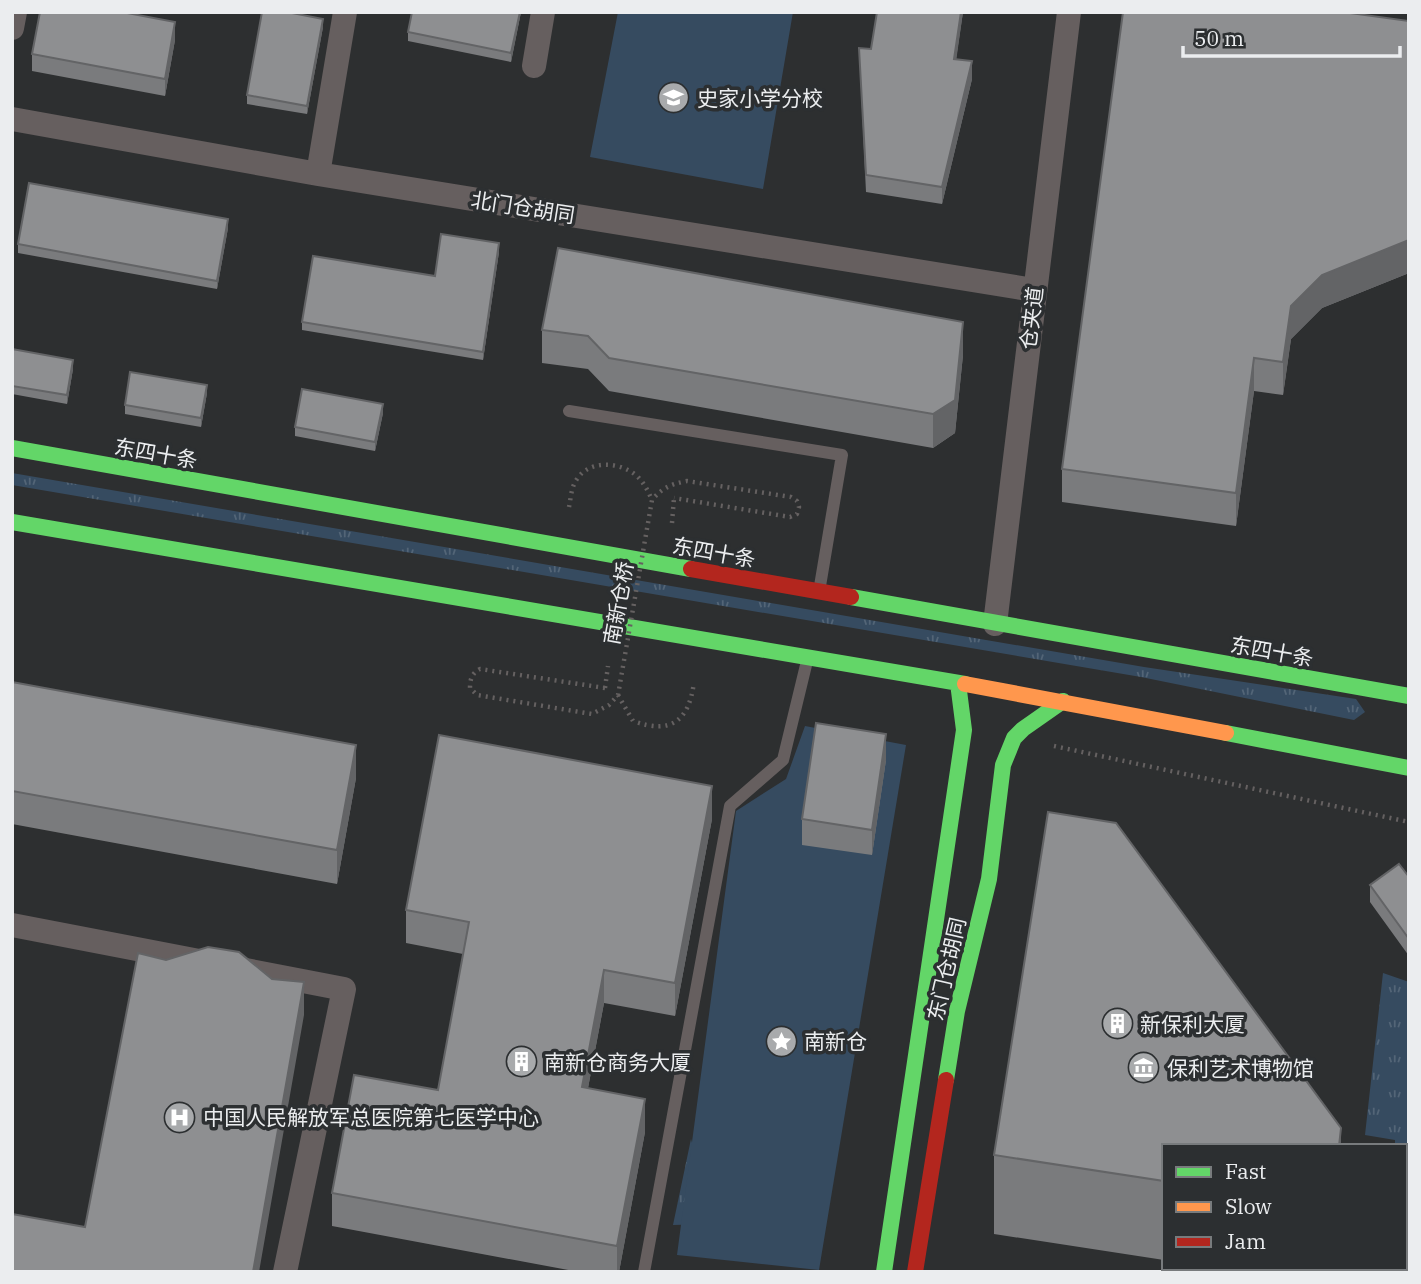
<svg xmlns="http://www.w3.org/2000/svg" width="1421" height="1284" font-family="'IBM Plex Serif','Noto Sans SC',serif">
	<defs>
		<pattern id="grass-tufts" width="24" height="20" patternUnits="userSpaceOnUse" patternTransform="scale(1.75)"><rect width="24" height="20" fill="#364b60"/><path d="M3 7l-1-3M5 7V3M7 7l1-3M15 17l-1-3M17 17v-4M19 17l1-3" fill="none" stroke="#536577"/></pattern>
	</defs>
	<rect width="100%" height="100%" fill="#2d2f30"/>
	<path fill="url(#grass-tufts)" d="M12,473l1132,194 212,32 9,13 -11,8 -213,-43 -1129,-192z
		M1383,973l26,9v290h-32v-4h28v-122h-10v-6l-30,-5z
		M691,1139l14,55 1,30 -33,1z"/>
	<path fill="#364b60" d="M618,12h175l-30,177 -173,-32z
		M805,726l101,19 -87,525 -142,-15 59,-444 50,-32z"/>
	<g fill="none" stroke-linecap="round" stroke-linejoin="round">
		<path stroke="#656161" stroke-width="4.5" stroke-dasharray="2 5" stroke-linecap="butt" d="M569,507c2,-9 2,-20 8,-28 13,-20 44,-17 60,-3 7,7 11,15 15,24
			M672,523l2,-25
			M605,688l3,-22
			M618,695l15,26c38,14 56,0 61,-39
			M1054,746l355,76"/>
		<path stroke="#665f5f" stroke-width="12" d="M569,411l273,44 -22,131
			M644,1272l86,-466 53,-46 24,-99"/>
		<path stroke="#665f5f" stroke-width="24" d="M12,28l3,-16
			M534,66l9,-54
			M12,119l306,55 716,116
			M318,174l27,-162
			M995,624l74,-612
			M12,925l332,64 -59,283"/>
		<path stroke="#63d668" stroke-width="16" d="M12,448l679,121
			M12,522l953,162
			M851,597l558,99
			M1226,733l183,35
			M946,1080l11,-69 32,-132 14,-114 11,-27 9,-9 40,-28
			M884,1272l80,-542 -6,-47"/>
		<path stroke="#ff974d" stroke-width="16" d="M965,684l261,49"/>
		<path stroke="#b3261e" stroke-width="16" d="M691,569l160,28
			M915,1272l31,-192"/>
		<path stroke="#656161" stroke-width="4.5" stroke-dasharray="2 5" stroke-linecap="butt" d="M605,688l-125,-19c-8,4 -10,10 -10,19l7,7 115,19 17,-9 9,-10 34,-195c10,-12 19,-16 35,-19l104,16 6,4 2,6 -2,7 -7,3 -116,-19"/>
	</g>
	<path fill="#7a7b7d" d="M521,12l-10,50 -103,-21v-9z
		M877,12h86l-7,47 16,20 -30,125 -76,-12 -7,-144 12,1z
		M1409,21v252l-87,35 -31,31 -8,56 -29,-4 -18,135 -174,-24v-33z
		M323,27l-16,87 -60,-10v-9z
		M175,40l-10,56 -133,-25v-17z
		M228,228l-11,61 -199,-36v-9z
		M499,252l-16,108 -181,-30v-8l133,-46z
		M542,330l421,25 -8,78 -22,15 -324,-57 -21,-22 -46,-6z
		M12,349l61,20 -6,35 -55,-10z
		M207,393l-6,34 -76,-13v-9z
		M383,413l-8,38 -80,-15v-9z
		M12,682l344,96 -19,106 -325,-60z
		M886,760l-14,95 -70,-10v-26z
		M1048,812l68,11 225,305v18h-177v114l-170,-26v-79z
		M712,819l-37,197 -71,-13 -16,85 57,44 -26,140h-40l-247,-46v-33l106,-103 25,-136 -57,-11v-33z
		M1409,877v79l-39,-54v-17z
		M1214,1268h118v4h-96z"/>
	<path fill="#636466" d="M520,12h1l-10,50v-9z
		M961,12h2l-9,64v-17z
		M323,19v8l-16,87v-8z
		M175,22v18l-10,56v-17z
		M972,61v18l-30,125v-17z
		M228,219v9l-11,61v-8z
		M1409,240v33l-87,35 -31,31 -8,56v-33l8,-56 31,-31z
		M499,243v9l-16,108v-8z
		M963,322v33l-8,78 -22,15v-34z
		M1254,358v33l-18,135v-33z
		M73,360v9l-6,35v-9z
		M207,385v8l-6,34v-9z
		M383,404v9l-8,38v-9z
		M886,734v26l-14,95v-25z
		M356,745v33l-19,106v-34z
		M712,786v33l-37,197v-33z
		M604,970v33l-22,117v-33z
		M304,982v33l-45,257h-6z
		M645,1099v33l-26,140h-2v-26z
		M1341,1128v18h-2z"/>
	<path fill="#8e8f91" stroke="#636466" stroke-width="2" d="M40,12h82l53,10 -10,57 -133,-25z
		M262,12h25l36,7 -16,87 -60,-11z
		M412,12h108l-9,41 -103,-21z
		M877,12h84l-7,47 18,2 -30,126 -76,-12 -7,-127 12,1z
		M1123,12h220l66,9v219l-87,35 -31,31 -8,56 -29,-4 -18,135 -174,-24z
		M29,183l199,36 -11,62 -199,-37z
		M441,234l58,9 -16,109 -181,-30 11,-66 122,20z
		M558,248l405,74 -8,78 -22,14 -324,-56 -21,-22 -46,-6z
		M12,349l61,11 -6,35 -55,-9z
		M130,372l77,13 -6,33 -76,-13z
		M302,389l81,15 -8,38 -80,-15z
		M12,682l344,63 -19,105 -325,-59z
		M816,723l70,11 -14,96 -70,-11z
		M439,735l273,51 -37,197 -71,-13 -22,117 63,12 -28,147 -285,-53 22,-118 84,15 31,-168 -63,-12z
		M1048,812l68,11 225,305 -2,18h-175v35l-170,-26z
		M1399,864l10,13v62l-39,-54z
		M208,947l31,5 33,27 32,3 -51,290h-241v-58l73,13 53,-274 28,7z"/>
	<defs>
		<symbol id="school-disc" viewBox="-11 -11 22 22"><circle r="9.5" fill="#a8aaac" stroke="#2c2f31"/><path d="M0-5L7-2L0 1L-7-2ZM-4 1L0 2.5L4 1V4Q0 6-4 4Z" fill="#fff"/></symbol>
		<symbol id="building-disc" viewBox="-11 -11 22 22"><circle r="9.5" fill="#a8aaac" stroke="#2c2f31"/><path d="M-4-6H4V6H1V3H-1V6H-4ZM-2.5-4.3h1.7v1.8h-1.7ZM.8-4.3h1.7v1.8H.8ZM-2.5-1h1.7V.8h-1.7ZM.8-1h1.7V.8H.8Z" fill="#fff"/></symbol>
		<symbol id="sight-disc" viewBox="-11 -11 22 22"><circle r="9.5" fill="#a8aaac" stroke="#2c2f31"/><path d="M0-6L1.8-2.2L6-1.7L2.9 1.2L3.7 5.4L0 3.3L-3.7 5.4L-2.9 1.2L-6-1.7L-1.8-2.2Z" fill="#fff"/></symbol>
		<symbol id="museum-disc" viewBox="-11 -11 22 22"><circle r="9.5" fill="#a8aaac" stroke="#2c2f31"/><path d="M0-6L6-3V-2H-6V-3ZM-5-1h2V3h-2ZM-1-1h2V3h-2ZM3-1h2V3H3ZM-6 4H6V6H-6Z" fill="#fff"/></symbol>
		<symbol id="hospital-disc" viewBox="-11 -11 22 22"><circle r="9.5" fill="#a8aaac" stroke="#2c2f31"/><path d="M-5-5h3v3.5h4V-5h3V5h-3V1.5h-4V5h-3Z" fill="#fff"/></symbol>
	</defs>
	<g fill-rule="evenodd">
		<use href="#school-disc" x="656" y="80" width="35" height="35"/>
		<use href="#building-disc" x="1100" y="1006" width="35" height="35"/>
		<use href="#sight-disc" x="764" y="1024" width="35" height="35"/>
		<use href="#building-disc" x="504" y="1044" width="35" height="35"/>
		<use href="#museum-disc" x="1126" y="1050" width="35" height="35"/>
		<use href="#hospital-disc" x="162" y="1100" width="35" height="35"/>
	</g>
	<g text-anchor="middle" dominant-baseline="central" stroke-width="7" stroke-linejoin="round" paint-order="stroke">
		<g font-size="21" fill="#ebedef" stroke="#2c2f31" text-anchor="start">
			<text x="697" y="98">史家小学分校</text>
			<text x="1140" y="1024">新保利大厦</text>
			<text x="804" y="1041">南新仓</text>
			<text x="544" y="1062">南新仓商务大厦</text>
			<text x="1167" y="1068">保利艺术博物馆</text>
			<text x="203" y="1117">中国人民解放军总医院第七医学中心</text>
		</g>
		<g font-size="21" fill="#ebedef" stroke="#2c2f31">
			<text transform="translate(523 207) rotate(9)">北门仓胡同</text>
			<text transform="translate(1031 318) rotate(-83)">仓夹道</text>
			<text transform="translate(156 453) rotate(10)">东四十条</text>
			<text transform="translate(714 552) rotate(10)">东四十条</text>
			<text transform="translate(618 603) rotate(-80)">南新仓桥</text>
			<text transform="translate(1272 651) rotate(10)">东四十条</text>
			<text transform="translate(946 969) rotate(-77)">东门仓胡同</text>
		</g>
	</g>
	<rect width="1421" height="1284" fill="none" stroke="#ebedef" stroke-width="28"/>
	<rect x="1162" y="1144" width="245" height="126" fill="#2c2f31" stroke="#787b7d" stroke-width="2"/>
	<rect x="1176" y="1167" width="35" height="10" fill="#63d668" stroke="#787b7d" stroke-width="2"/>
	<text x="1225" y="1179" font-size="21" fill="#ebedef">Fast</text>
	<rect x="1176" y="1202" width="35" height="10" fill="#ff974d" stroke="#787b7d" stroke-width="2"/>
	<text x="1225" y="1214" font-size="21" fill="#ebedef">Slow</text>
	<rect x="1176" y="1237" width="35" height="10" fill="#b3261e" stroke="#787b7d" stroke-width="2"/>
	<text x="1225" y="1249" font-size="21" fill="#ebedef">Jam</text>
	<path d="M1183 46v10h217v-10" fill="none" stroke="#ebedef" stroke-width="3.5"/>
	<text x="1194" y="46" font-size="21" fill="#ebedef" stroke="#2c2f31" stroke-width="5" paint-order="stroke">50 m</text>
</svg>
